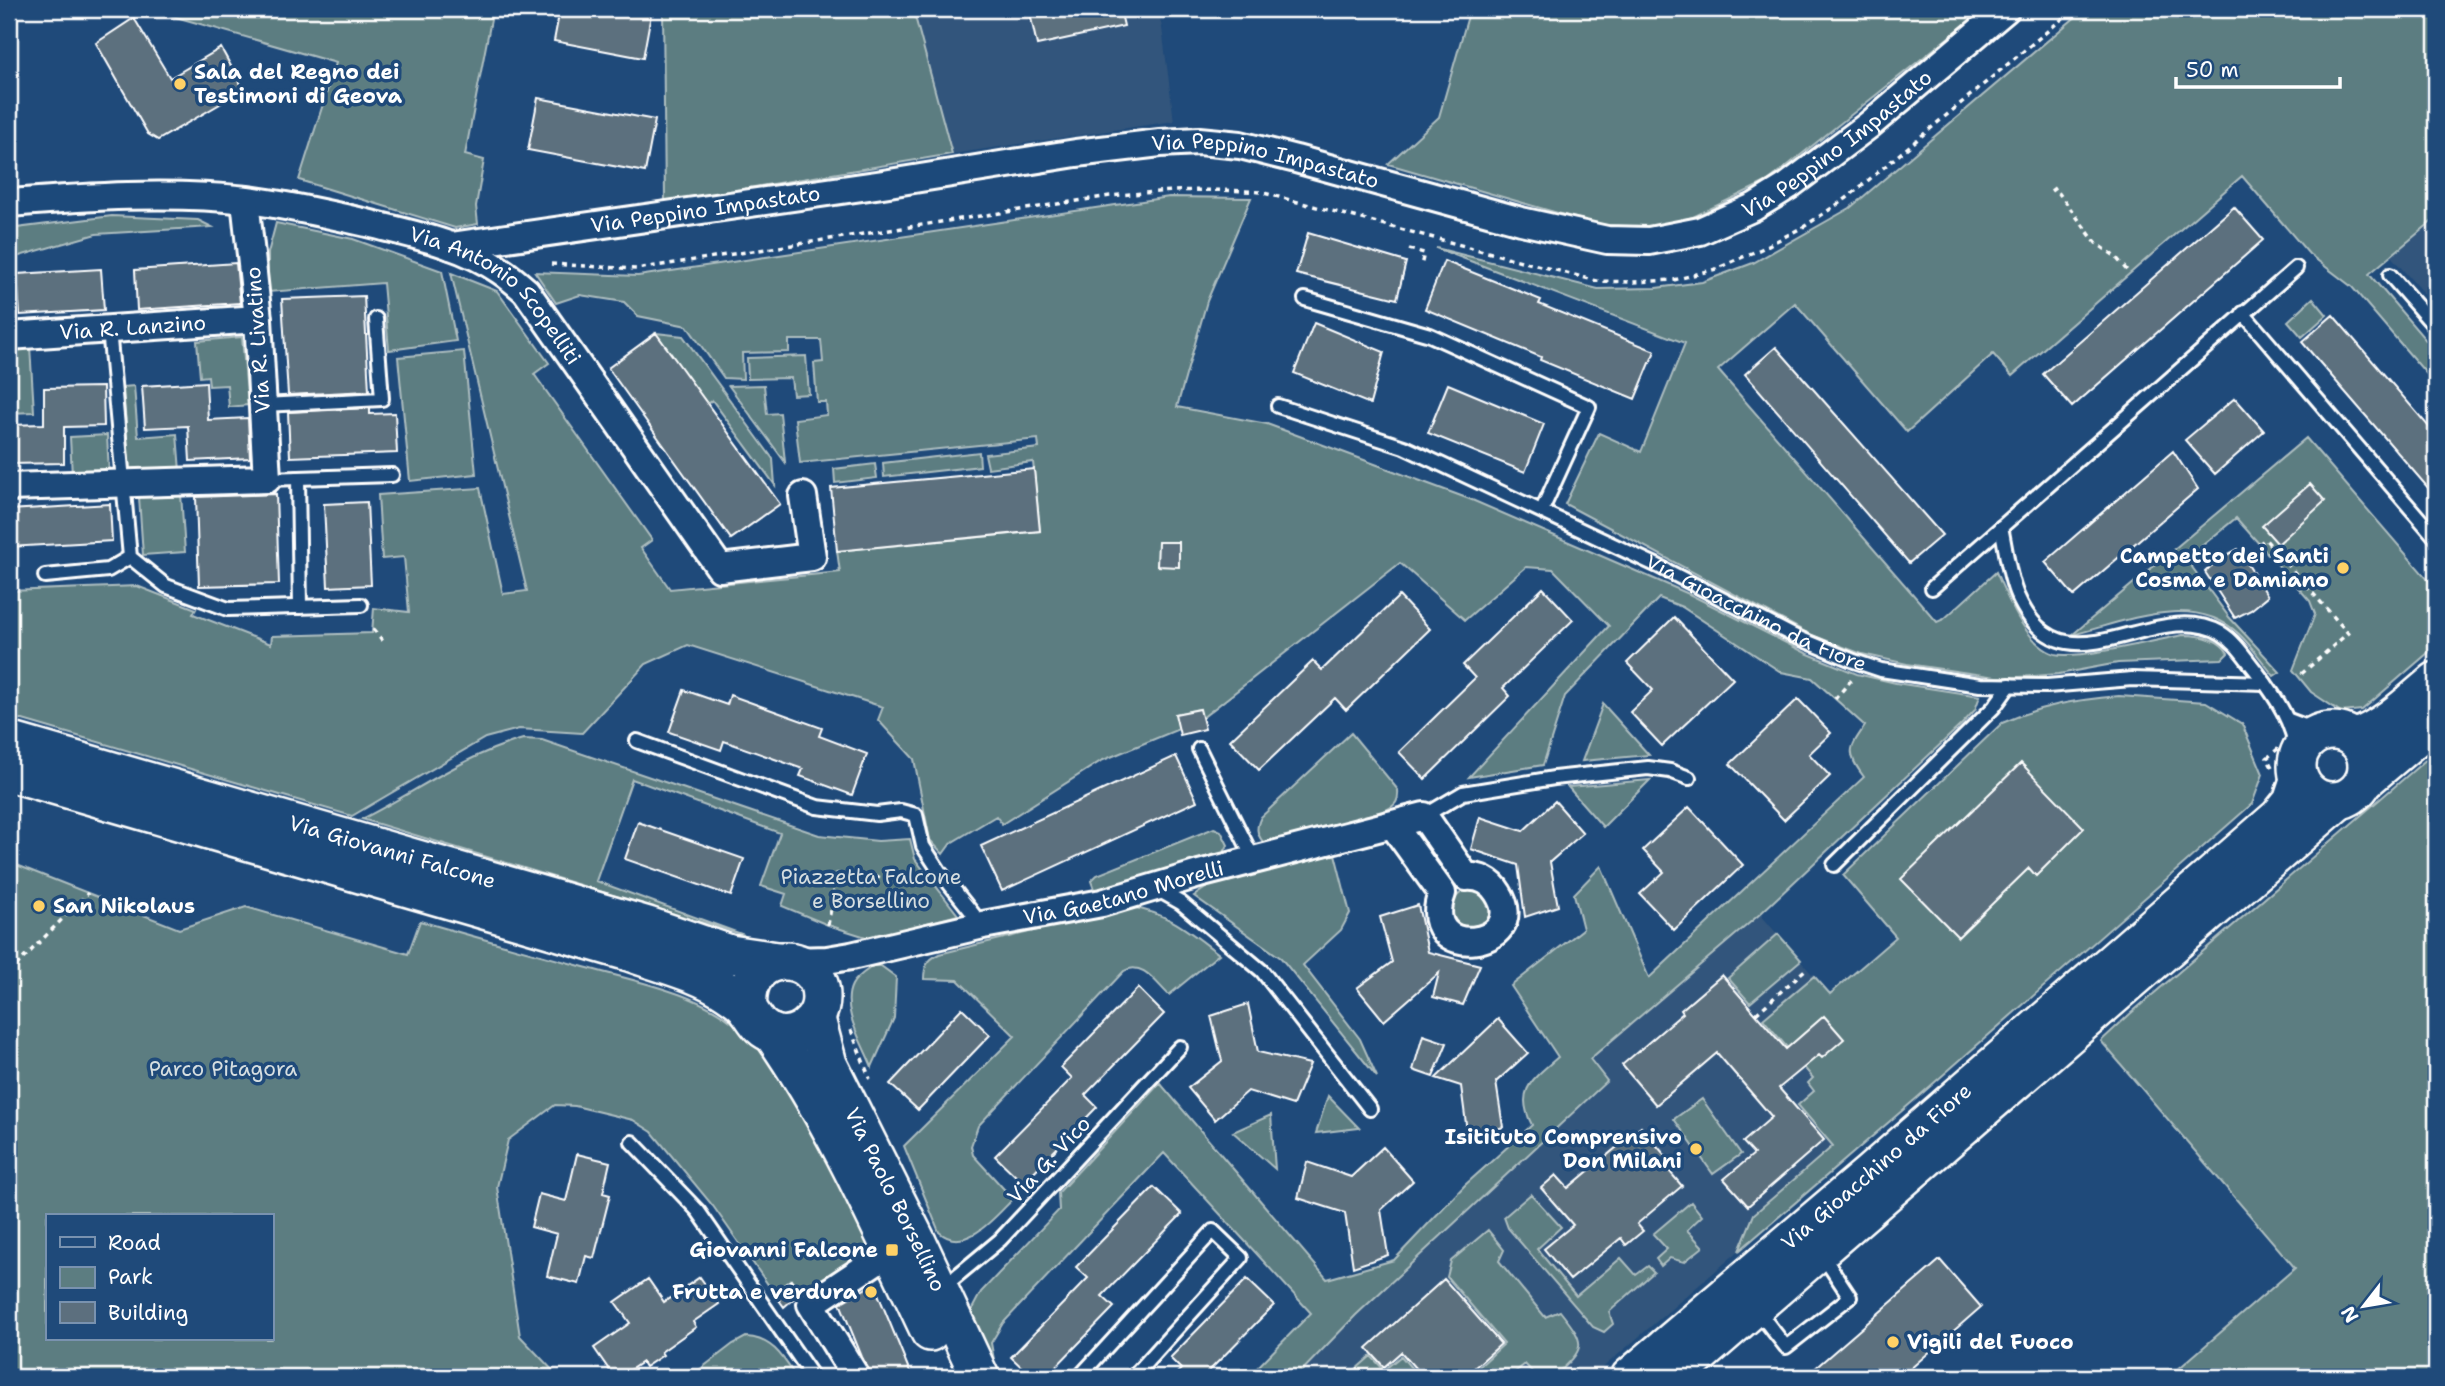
<svg xmlns="http://www.w3.org/2000/svg" width="2445" height="1386" font-family="'Shantell Sans',sans-serif">
	<rect width="100%" height="100%" fill="#1f4a7a"/>
	<filter id="ink" filterUnits="userSpaceOnUse"><feTurbulence type="fractalNoise" baseFrequency=".0143" numOctaves="2"/><feDisplacementMap in="SourceGraphic" scale="14" xChannelSelector="R" yChannelSelector="G"/><feConvolveMatrix kernelMatrix="1 2 1 2 8 2 1 2 1" color-interpolation-filters="sRGB"/></filter>
	<g filter="url(#ink)">
		<path fill="#31557b" d="M913,9h245l4,19 12,93 -222,33z
			M2436,218v90l-46,-53z
			M1760,914l158,183 -326,280h-296l60,-62 251,-235 -18,-21z"/>
		<path fill="#5c7d81" stroke="#aebec0" stroke-width="2" fill-rule="evenodd" d="M148,9h345l-28,146 19,5 -8,46 2,18 -23,4 -156,-48 37,-117z
			M663,9h250l39,145 -287,48z
			M1470,9h514l-216,172 -75,36 -46,12 -51,-5 -208,-60 51,-47z
			M2085,9h351v209l-67,56 67,78v33l-84,-98 -43,-33 -67,-78 -230,200 -19,-22 -86,78 -112,-129 -77,67 219,252 7,-3 52,-47c11,25 30,73 59,82 21,6 102,-14 128,-19 16,0 36,3 45,18l-6,6 -104,4 -59,11 -39,3h-24l-89,-13 -45,-10 -53,-20 -244,-130 34,-71 42,19 44,-109 -249,-95 162,41 58,-1 46,-6 51,-19 97,-55z
			M1169,197l82,1 -44,103 -30,106 90,17 205,76 217,94 117,59 51,21 39,9 84,13 -5,14 -13,14 -202,190 -170,145 17,22 -251,234 -60,62h-48l63,-64 -147,-160 -161,170 -12,20 6,34 -26,-59 1,-9 9,-17 78,-82 -1,-17 102,-110 167,196 67,-19 71,-75 67,-60c-18,-35 1,-46 26,-68l-47,-71 72,-57 -9,-35 27,-28 48,112 215,-201c-18,-24 -15,-28 1,-51l-53,-48 -31,-6 -99,-65 -23,-9 -94,98 -22,69 -74,12 140,-151 -56,-57 -27,-2 -61,53 -65,-57 -198,155 -3,-9 -23,5 3,15 -78,32 -99,63 -6,-8 -45,27 -8,11 -13,-14 -16,-81 -36,-39 5,-13 -195,-62 -42,19 -64,69 -63,-4 -34,9 -133,78 -343,-100v-125l128,-5 59,23 -3,5 78,30 1,-8 100,-3 2,-25 35,4 -5,-55 -22,2 -4,-64 102,-7 23,106 24,-3 -76,-318 46,18 52,72 -15,11 118,166 -11,8 29,41 170,-17 -3,-21 203,-20 -7,-69 -45,6 -3,-14 54,-6 -1,-9 -238,24 -5,-44 32,-4 -1,-13h-9l-3,-39 9,-1 -2,-22h-32v12l-47,1 1,26 -19,-1 -37,-52 -49,-10 -14,-14 -44,-7 -24,8 -21,-31 103,4z
			M112,216l86,4 14,7 -116,7 -87,25v-30z
			M276,223l77,16 89,32 14,70 -67,9 -6,-67 -115,9v-39z
			M2313,298l14,17 -25,22 -14,-16z
			M656,333l27,3 90,123 2,26 -63,-85 -5,4z
			M242,337l6,68 -19,2 -2,-22 -18,1 -1,-10 -8,1 -3,-36z
			M30,346l4,66 -25,1v-66z
			M464,351l12,123 -66,7 -12,-124z
			M806,356l3,38 -16,1 -2,-17 -43,1 -1,-21z
			M764,385l3,29 13,-1 5,49 -56,-76z
			M134,386l4,51 39,-3 3,37 -50,4 -7,-88z
			M107,435l2,39 -37,2 -2,-39z
			M2306,438l130,151v57l-74,64 -21,2 -30,-20 -18,-22 22,-56 -5,-13 -74,-83 -50,41 43,58 51,55 -6,4c-11,-13 -22,-30 -35,-42 -46,-43 -115,-12 -167,1z
			M979,452l1,14 -96,11 -1,-14z
			M875,464l2,14 -42,5 -1,-14z
			M181,494l4,58 -42,3 -4,-58z
			M2119,696l87,6 36,22 21,50 -11,30 -334,293 -179,154 15,-37 79,-68 -35,-41 16,-14 -6,-8 5,-5 -50,-59 51,-43 16,18 66,-57 -53,-62 159,-152c40,-18 73,-23 117,-27z
			M1603,704l46,51 -67,6z
			M1351,733l47,57c1,11 -2,15 -12,20l-113,33 -10,-1c-7,-9 -7,-15 -2,-25z
			M523,739l19,1 277,95 59,6 32,-2 5,20 43,56 -89,23 -41,-13 -46,-19 4,-12 -25,-8 19,-53 -148,-54 -36,102 148,54 -382,-116c54,-27 102,-64 161,-80z
			M2436,751v626h-267l126,-109 -194,-227 29,-27z
			M1650,780l-47,47 -35,-40z
			M1214,828l7,3 7,14 -6,11 -118,37 -10,-4 -3,-8 6,-6z
			M1335,854l15,59 -9,17 -38,35 57,74 17,38 -96,-119 -87,-62 16,-11z
			M9,862l170,67 67,-22 162,47 12,-33c55,16 109,31 164,46 50,14 118,26 156,62 62,58 94,143 131,218l-70,48 -11,-15 -16,13 -61,-87 -61,-74 -19,-12 -58,-14 -20,-1 -47,35 -11,47 23,149 39,41h-550zM47,1216h224v123h-224z
			M1452 909a19 19 0 1 1 38 0a19 19 0 1 1-38 0Z
			M1131,907c39,7 57,24 88,47l-50,41c-13,-12 -27,-35 -45,-24l-146,155 -7,20 2,9 40,44c-18,18 -48,56 -74,33l-35,-86 111,-110 -57,-56 -34,-1c0,-12 3,-19 15,-25z
			M1778,934l23,26 -51,43 -22,-25z
			M873,966h8l15,11 -2,41 -22,49c-9,-23 -32,-58 -20,-82 4,-8 14,-14 21,-19z
			M1328,1096l31,32 -43,5z
			M1702,1099l39,55 -28,20 -39,-55z
			M1271,1115l4,54 -42,-37z
			M1531,1194l30,33 -24,22 39,47 45,-38 15,17 12,-9 6,6 -45,40 4,12 -9,8 -11,-5 -85,-99 -4,-11z
			M1691,1202l11,14 -15,14 16,17 -19,15 -14,-4 -9,8 -5,-7 11,-10 -14,-15z
			M1488,1230l16,20 -5,11 46,56 15,-6c28,35 25,37 -6,66h-17l-12,-13 -16,13h-41l36,-33 -57,-67 4,-16z
			M746,1337c26,1 37,20 50,40h-106l43,-33z
			M1371,1356l13,14 17,-14 18,21h-72z"/>
		<path fill="#5c6f7e" stroke="#fff" stroke-width="2" d="M560,9h92l-9,49 -89,-17z
			M1029,9h91l4,17 -87,19z
			M134,18l36,60 51,-30 23,42 -86,50 -10,-6 -52,-91z
			M538,98l117,22 -10,52 -117,-22z
			M2234,207l29,33 -191,167 -29,-33z
			M1308,233l98,29 -9,37 -101,-25z
			M1444,261l97,39 -2,4 116,47 -20,48 -95,-39 1,-3 -116,-48z
			M236,263l4,40 -103,7 -2,-40z
			M101,269l3,41 -84,5 -3,-41z
			M364,296l5,95 -81,4 -6,-96z
			M2333,315l103,120v62l-134,-155z
			M1314,323l70,29 -14,52 -76,-31z
			M656,333l124,171 -49,35 -123,-171z
			M1776,347l166,188 -33,28 -164,-189z
			M206,382l2,38 40,-2 2,40 -60,3 -2,-35 -43,2 -3,-42z
			M1448,384l96,40 -19,48 -97,-39z
			M103,387l1,39 -40,1v36l-55,1v-39l35,-1v-36z
			M2235,398l29,33 -49,43 -30,-34z
			M370,408v6l25,-1 2,40 -107,4 -2,-45z
			M2173,451l25,38 -124,107 -29,-34z
			M1034,469l6,62 -203,20 -6,-63z
			M2310,484l15,17 -47,43 -16,-18z
			M276,494l3,90 -80,2 -3,-89z
			M367,502l4,83 -43,2 -4,-83z
			M110,504l2,37 -103,6v-37z
			M1158,542h21v25l-22,-1z
			M2238,549l30,47 -17,14 -16,8 -30,-46 14,-13z
			M1543,588l30,32 -70,68 7,8 -85,83 -26,-27 76,-74 -12,-13z
			M1399,596l31,33 -84,81 -11,-12 -76,72 -29,-30 83,-79 9,9z
			M1674,617l59,62 -71,67 -32,-34 23,-22 -26,-27z
			M684,690l43,15 3,-10 92,33 -3,8 48,18 -15,41 -52,-19 3,-7 -79,-28 -3,9 -52,-18z
			M1798,699l33,34 -22,21 21,22 -46,44 -54,-56z
			M1200,709l5,20 -25,6 -5,-21z
			M1176,756l21,45 -195,90 -21,-45z
			M2021,763l63,65 -48,48 -7,-8 -71,69 -57,-58z
			M1555,801l28,32 -33,29 8,44 -33,11 -7,-52 -47,-16 9,-32 43,14z
			M1689,807l54,58 -69,65 -34,-36 24,-22 -21,-22z
			M638,822l106,37 -13,37 -106,-37z
			M1418,905l10,47 52,13 -17,40 -30,-8 6,-24 -55,48 -27,-33 35,-26 -12,-45z
			M1722,975l64,74 38,-33 20,23 -22,19 -3,-3 -40,33 45,52 -76,66 -24,-27 30,-25 -11,-12 29,-25 -55,-64 -61,52 -34,-40 61,-52 -2,-3z
			M1138,988l26,26 -79,81 12,12 -74,76 -28,-27 77,-78 -11,-11z
			M1248,1004l10,48 52,12 -17,41 -45,-14 -33,29 -27,-32 34,-27 -11,-45z
			M962,1008l28,27 -72,75 -28,-26z
			M1498,1019l30,34 -32,29 7,45 -35,12 -7,-53 -25,-8z
			M1423,1035l24,8 -14,34 -20,-7z
			M1641,1127l34,40 -5,5 12,14 -45,38 6,7 -17,14 -5,-7 -51,42 -26,-31 29,-24 -32,-37 15,-13 12,13z
			M1383,1147l30,34 -32,29 7,45 -35,12 -8,-54 -47,-15 9,-36 44,15z
			M577,1154l33,8 -7,31 7,2 -16,63 -8,-2 -7,28 -32,-8 10,-42 -26,-7 8,-33 27,7z
			M1154,1187l28,27 -80,82 12,11 -68,70h-14l-21,-20 77,-79 -12,-11z
			M1940,1260l41,47 -80,70h-96z
			M700,1277l19,27 -26,18 3,5 -35,25 2,3 -18,12 -3,-5 -22,15h-6l-20,-29 36,-25 -15,-21 33,-23 16,23z
			M1247,1279l27,26 -71,72h-30l8,-8 -11,-11z
			M1444,1279l57,65 -37,33h-41l-22,-25 -17,15 -17,-19z
			M791,1280l9,13 -16,14 -10,-14z
			M874,1284l38,93h-40l-10,-20 -22,-54z"/>
		<g fill="none" stroke-linecap="round" stroke-linejoin="round">
			<defs>
				<g id="lane">
					<path d="M2390,275l46,53"/>
					<path d="M1305,299l125,36 159,72 -47,103"/>
					<path d="M2243,313l193,225"/>
					<path d="M109,329l21,228 36,29 62,23 133,-4"/>
					<path d="M263,405l119,-6 -6,-80"/>
					<path id="s1" d="M1278,406l126,41 254,119 136,70 60,25 27,9 99,15 67,1 85,-7 133,4"/>
					<path d="M298,478l2,129"/>
					<path d="M267,479l125,-4"/>
					<path d="M2001,527c5,22 7,47 16,68 46,105 135,0 204,38 15,9 25,26 36,39 21,28 35,49 41,85"/>
					<path d="M45,576l63,-6 22,-13"/>
					<path d="M1932,588l364,-320"/>
					<path d="M2289,720l32,12"/>
					<path d="M637,741l180,66 60,7 24,-3 15,4 7,31 17,26 42,53"/>
					<path d="M1199,749l55,111"/>
					<path d="M1424,816l39,-23 91,-15 94,-10 22,3 19,7"/>
					<path d="M1834,865l160,-158 16,-22"/>
					<path d="M1158,890l23,13 81,68 108,138"/>
					<path d="M632,1142l66,69 115,166"/>
					<path d="M940,1285l13,-6 47,-39 180,-193"/>
					<path d="M1757,1310l29,37 64,-50 -29,-44"/>
					<path d="M1079,1377l134,-146 28,27 -108,119"/>
				</g>
				<g id="street">
					<path id="s2" d="M9,203c78,-6 159,-12 238,-3 41,5 80,14 120,23 44,11 96,21 134,48 9,6 17,13 25,20l194,277 92,-11 -9,-61"/>
					<path id="s3" d="M451,246l432,-62 193,-31 84,-10 39,-2 41,4 56,14 225,62 86,19 42,1 51,-10 54,-24 34,-21 81,-61 137,-116"/>
					<path id="s4" d="M9,336l249,-17"/>
					<path d="M9,487l258,-8 -9,-160 -13,-119"/>
					<path id="s5" d="M791,961l36,-1 24,-4 132,-31 119,-22 97,-29 225,-58 42,61c13,-1 25,4 32,16 35,55 -82,72 -56,0l-49,-68"/>
					<path d="M856,1377l-45,-73 81,-54"/>
				</g>
				<g id="secondary">
					<circle cx="2332" cy="766" r="35"/>
					<path d="M2354,739c33,-13 56,-36 82,-58"/>
					<path id="s6" d="M9,741l639,185 82,28 47,7"/>
					<path d="M9,772l620,180c33,12 70,20 99,40 6,4 16,11 20,17 8,11 12,21 26,25 14,4 28,-1 38,-12 6,-7 9,-15 9,-24 1,-49 -79,-53 -73,10"/>
					<path d="M2364,781l72,-61"/>
					<path id="s7" d="M816,1019l12,45 90,180 62,133"/>
					<path d="M772,1033c65,93 110,198 158,299"/>
					<path id="s8" d="M1630,1377l239,-203 410,-357 13,-16 7,-21"/>
					<path d="M1674,1377l663,-575"/>
				</g>
			</defs>
			<use href="#lane" stroke="#fff" stroke-width="18"/>
			<use href="#street" stroke="#fff" stroke-width="32"/>
			<use href="#secondary" stroke="#fff" stroke-width="42"/>
			<path stroke="#fff" stroke-width="3.5" stroke-dasharray="5 5" stroke-linecap="butt" d="M2051,191l4,-3 41,55 19,13 14,17
				M1409,249l15,4 -3,13
				M551,264l85,5 474,-73c50,-5 99,-8 150,-4l337,89 35,1 42,-2 42,-11 45,-20 44,-23 42,-28 227,-189
				M2259,544l6,-5 83,94 -49,43
				M373,629l10,12
				M1835,699l18,-21
				M2272,767l-5,-9 13,-11
				M828,925l9,-51 88,7
				M9,973l79,-80
				M1756,1014l51,-46
				M851,1030l19,49"/>
			<use href="#lane" stroke="#1f4a7a" stroke-width="12"/>
			<use href="#street" stroke="#1f4a7a" stroke-width="26"/>
			<use href="#secondary" stroke="#1f4a7a" stroke-width="37"/>
		</g>
	</g>
	<g fill="#ffd166" stroke="#1f4a7a" stroke-width="2.5">
		<circle cx="180" cy="84" r="7"/>
		<circle cx="2343" cy="568" r="7"/>
		<circle cx="39" cy="906" r="7"/>
		<circle cx="1696" cy="1149" r="7"/>
		<rect x="885" y="1243" width="14" height="14" rx="3.5"/>
		<circle cx="871" cy="1292" r="7"/>
		<circle cx="1893" cy="1342" r="7"/>
	</g>
	<g text-anchor="middle" dominant-baseline="central" stroke-width="7" stroke-linejoin="round" paint-order="stroke">
		<g font-size="21" font-weight="bold" fill="#fff" stroke="#1f4a7a" text-anchor="end">
			<text x="194" y="72" text-anchor="start">Sala del Regno dei<tspan x="194" dy="24">Testimoni di Geova</tspan></text>
			<text x="2329" y="556">Campetto dei Santi<tspan x="2329" dy="24">Cosma e Damiano</tspan></text>
			<text x="53" y="906" text-anchor="start">San Nikolaus</text>
			<text x="1682" y="1137">Isitituto Comprensivo<tspan x="1682" dy="24">Don Milani</tspan></text>
			<text x="878" y="1250">Giovanni Falcone</text>
			<text x="857" y="1292">Frutta e verdura</text>
			<text x="1907" y="1342" text-anchor="start">Vigili del Fuoco</text>
		</g>
		<g font-size="21" fill="#fff" stroke="#1f4a7a">
			<text stroke="none"><textPath href="#s3" startOffset="1433">Via Peppino Impastato</textPath></text>
			<text stroke="none"><textPath href="#s3" startOffset="824">Via Peppino Impastato</textPath></text>
			<text stroke="none"><textPath href="#s3" startOffset="257">Via Peppino Impastato</textPath></text>
			<text stroke="none"><textPath href="#s2" startOffset="514">Via Antonio Scopelliti</textPath></text>
			<text stroke="none"><textPath href="#s4" startOffset="124">Via R. Lanzino</textPath></text>
			<text transform="translate(258 340) rotate(-94)">Via R. Livatino</text>
			<text stroke="none"><textPath href="#s1" startOffset="522">Via Gioacchino da Fiore</textPath></text>
			<text stroke="none"><textPath href="#s6" startOffset="399">Via Giovanni Falcone</textPath></text>
			<text stroke="none"><textPath href="#s5" startOffset="340">Via Gaetano Morelli</textPath></text>
			<text transform="translate(1049 1160) rotate(-47)">Via G. Vico</text>
			<text stroke="none"><textPath href="#s8" startOffset="324">Via Gioacchino da Fiore</textPath></text>
			<text stroke="none"><textPath href="#s7" startOffset="198">Via Paolo Borsellino</textPath></text>
		</g>
		<g font-size="21" fill="#d6dee0" stroke="#1f4a7a">
			<text x="871" y="877">Piazzetta Falcone<tspan x="871" dy="24">e Borsellino</tspan></text>
			<text x="223" y="1069">Parco Pitagora</text>
		</g>
	</g>
	<rect width="2445" height="1386" fill="none" stroke="#1f4a7a" stroke-width="35"/>
	<rect x="18" y="18" width="2410" height="1351" fill="none" stroke="#fff" stroke-width="2.5" filter="url(#ink)"/>
	<rect x="46" y="1214" width="228" height="126" fill="#1f4a7a" stroke="#7992af" stroke-width="2"/>
	<rect x="60" y="1237" width="35" height="10" fill="#1f4a7a" stroke="#7992af" stroke-width="2"/>
	<text x="108" y="1250" font-size="21" fill="#ffffff">Road</text>
	<rect x="60" y="1267" width="35" height="21" fill="#5c7d81" stroke="#7992af" stroke-width="2"/>
	<text x="108" y="1284" font-size="21" fill="#ffffff">Park</text>
	<rect x="60" y="1302" width="35" height="21" fill="#5c6f7e" stroke="#7992af" stroke-width="2"/>
	<text x="108" y="1320" font-size="21" fill="#ffffff">Building</text>
	<g transform="translate(2364 1306) rotate(239)" stroke="#1f4a7a" stroke-width="5" paint-order="stroke">
	<path d="M0-5L12 26L0 18L-12 26Z" fill="#ffffff"/>
	<text y="-10" font-size="19" font-weight="bold" text-anchor="middle" fill="#ffffff">N</text>
	</g>
	<path d="M2176 77v10h164v-10" fill="none" stroke="#ffffff" stroke-width="3.5"/>
	<text x="2186" y="77" font-size="21" fill="#ffffff" stroke="#1f4a7a" stroke-width="5" paint-order="stroke">50 m</text>
</svg>
